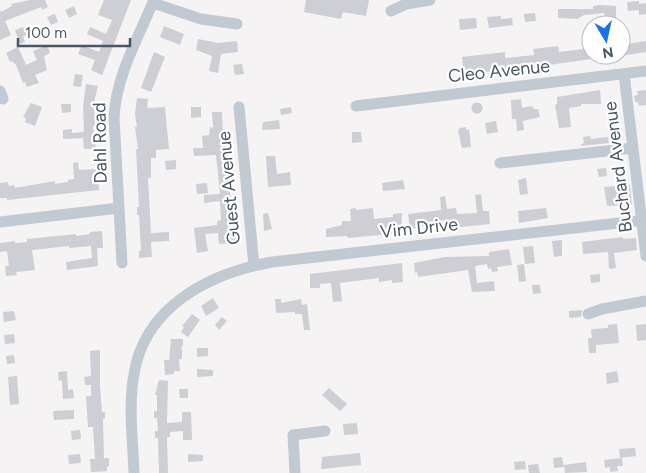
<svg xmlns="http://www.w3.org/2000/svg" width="646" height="473" font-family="Figtree,sans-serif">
	<rect width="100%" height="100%" fill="#f5f3f3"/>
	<path fill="#cdcfd5" d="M30,0h15l3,7 -6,3 -1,-3 -36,14 6,14 -11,5v-31l1,3 11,-6 -1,-2z
		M104,0h27l-29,75 -11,-5 4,-10 -17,-6 4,-9 17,7 4,-11 -16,-7 3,-7 16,7 6,-14 -14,-5z
		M306,0h63l-3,16 -23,-4 -2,7 -37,-7z
		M639,1v3l7,-1v11l-7,1v-5l-11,1 -1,-9z
		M600,5l16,1v16l-8,1 -1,-8 -2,1 -1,-3 -20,2 -7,4 -19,-1v-9h35v-3z
		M74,6l3,8 -8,4 -4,-8z
		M535,13l1,8 -11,1 -1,-8z
		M55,14l3,8 -7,3 -4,-8z
		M501,16v3l11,-1 1,7 -24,3 -2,-11z
		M476,18l1,10 -17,2 -1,-11z
		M164,26l20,8 -4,11 -20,-8z
		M23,27l4,8 -4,1 2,6 -5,2 -5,-14z
		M198,39l20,4 19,-2 1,11 -17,2 -3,19 -9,-2 3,-15 -16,-6z
		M646,41v11l-25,4v-11z
		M591,42v17l-63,9 -64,6 -2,-17 43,-5v6l29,-3 -1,-6 25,-3 1,6 24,-3v-6z
		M47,45l3,8 -6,3 3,14 -12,5 4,8 -12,4 -2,-5 -2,1 -7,-18 -4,-4 -2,1 -4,-9 12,-6 8,18 11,-5 -4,-9z
		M154,52l11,5 -14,35 -10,-4z
		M242,64l2,10 -9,1 -2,-10z
		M75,74l8,1 -2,12 -8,-1z
		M86,84l12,2 -4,16 1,24h-2l3,23h-12l-1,-11 -20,1v-9l9,-1v4l12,-1 -1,-25z
		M600,90l1,14h-20v2l-12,2 2,19 -12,1 -4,-23 2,-1v-7z
		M646,90v15l-7,1 -1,-4h-3l-1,-6 4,-1 -1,-4z
		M137,98l11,1 -1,9 18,-1 3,32 1,10 -13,1v8h-5v20h-3l3,55 18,-1v9l-18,1 1,15 -13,1v-7h2l-2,-36h-2v-8h2l-3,-58h2l-3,-22h2l-2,-13z
		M521,99l1,9 8,-2 3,1 1,2h4l2,8 -17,4 1,9 -7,1 -1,-12h-4l-1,-19z
		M471.5 108a5.5 5.5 0 1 1 11 0a5.5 5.5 0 1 1-11 0Z
		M31,103l11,4 -7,19 -10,-4 1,-4 -3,-1z
		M61,104h10v8l-9,1z
		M191,107h10v10l-10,1z
		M291,107l1,6 -11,2 -1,-6z
		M212,112h10l1,22h1l1,21 11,84 -2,4 -15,1 -1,-11 -13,1 3,17 -11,2 -3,-25 23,-3v-4l4,-1 -1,-19 -16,2v-8l16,-1 -4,-39 -22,1 -1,-8h10l-1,-12 7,-1 1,-8 3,1z
		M279,120l1,9 -18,1 1,-8z
		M496,121l2,11 -11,2 -2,-11z
		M466,127v3l3,-1 2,18 -9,1 -4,-17 2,-3z
		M352,132h9l1,10 -10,1z
		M590,136l1,3 17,-2 1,6 -28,3v-2l3,-1 -1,-6z
		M266,156h9l2,18 13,-2 1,13 -23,2z
		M176,160v9l-10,1 -1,-9z
		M78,162l1,8 19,-1 1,21 -92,10v-2h-7v-15l8,-1 1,4 5,-1 1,3 40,-7v3l13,-2v-2l6,-1 -1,-16z
		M606,168l1,8 -8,1 -2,-8z
		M526,178l2,16 -8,1 -2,-15z
		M403,180l2,9 -22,2 -1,-8z
		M207,183l1,10 -11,1 -1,-10z
		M630,185l2,20 -25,1 -3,-19z
		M481,194l2,17h6l1,13 -39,4 -1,-8 -11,1 -1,5h-20v2l-8,1 -2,-15 33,-4 -1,-13 5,-1 2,13 9,-1 1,6 20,-1 -2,-18z
		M356,208v2l17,-2 1,11 19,-2v-3l9,-1 -1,20 -53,5 -1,-2 -21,1v-8l16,-4v-4h9l-1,-12z
		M546,208l2,10 -29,5 -1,-12z
		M268,213l4,16 -8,2 -1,-17z
		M102,231l1,17h-6l1,18 -31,4 -1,-8 26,-4 -1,-12 -22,2v-2l-37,4 3,20 -19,2 1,3 -11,1 -1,-10h4l-2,-15 -7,1v-9l15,-2v2l12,-1v-3l49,-5v2l14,-2v-2z
		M623,237v2l13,-1 1,12 -23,3 2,15 -7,1 -1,-17 -25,2 -1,-12z
		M562,240v16l-8,1 -2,-16z
		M533,246l2,17 -10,1 -2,-17z
		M509,249l3,16 -15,2 1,4 -6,1 -1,-4 -3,1 -1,-5 -12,2 2,17 17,-2 1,10 -23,1 -4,-22 -50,7 -1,-5 -2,1 -1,-10 31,-6 44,-1v-4z
		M402,263l1,19 -11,1v-3l-13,2v-4l-39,5 2,18 -9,1 -2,-19 -11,1v4h-10v-14z
		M524,264l2,17 -7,1 -2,-17z
		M600,274v8l-9,1 -1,-8z
		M532,285h8l1,8 -8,1z
		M213,298l6,10 -13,8 -5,-10z
		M275,299h6v4l20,-4 1,6 5,-1 3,26h-6l-2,-16h-7v-2l-19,1z
		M582,310l-1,7 -12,1v-7z
		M14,311l2,9 -12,2 -1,-10z
		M192,314l8,6 -12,17 -7,-5 3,-5 -2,-1z
		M222,317l5,4 -8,9 -4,-5z
		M617,324l2,19 -23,2v8h-7l-1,-15h4l-1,-9 17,-1v-3z
		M646,324v16l-9,1 -1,-16z
		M14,334l1,9 -10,1 -1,-9z
		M171,339h12v6l-3,5 2,-1v10h-3l1,12h-6v3l-9,1 -1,-15h5z
		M197,348h11v8l-11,1z
		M100,350v36l2,26h3v6l-2,1 1,39h5v8l-2,1v4l-16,1 -1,-13h5l-2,-32h-5l-2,-31h5v-11h-6l-1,-8 7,-1 -1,-25z
		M14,355l1,8 -8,1 -1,-8z
		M197,369l16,1v6l-16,1z
		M67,371l1,19 5,-1 1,9 -11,1 -1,-19 -3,1 -1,-9z
		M617,371l2,11 -12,2 -1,-11z
		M17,376l2,28 -9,1 -2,-28z
		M159,380l9,1 -1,42 15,-1v-10h9l1,28h-9v-9l-13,1v5h-3l1,36h-9l-1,-35h-3v-7h3l-1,-13h-3v-7h3v-16h-2z
		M329,388l18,16 -7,7 -18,-16z
		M179,389h9v9h-8z
		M74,410v9l-20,1 -1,-9z
		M357,423l1,11 -14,1 -1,-11z
		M80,430l1,9 -9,1 -1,-9z
		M635,448l1,8 -16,2 -1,-9z
		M360,453l1,12 -40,4 1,-12z
		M80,454l1,9 -12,1 -1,-9z
		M188,454l15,1v6l-15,1z
		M562,457l2,10 -10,1 -1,-10z
		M622,458l1,8h-6l1,5 -8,1v-5l-5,1 -1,-8z
		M525,461l1,8 -11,1 -1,-8z
		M586,462l1,10 -22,1 -1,-8z
		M538,464l2,9h-11l-1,-8z"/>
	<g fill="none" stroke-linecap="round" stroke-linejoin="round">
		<path stroke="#c1cad2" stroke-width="11" d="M153,3l48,16 36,5
			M391,11l15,-7 24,-4
			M624,74l22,182
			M0,91l3,8
			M356,106l290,-35
			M239,107l15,159
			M500,163l133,-15
			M0,222l119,-14
			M122,263l-8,-146c2,-41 25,-81 40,-117
			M588,314l14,-5 44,-8
			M134,473c-1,-32 -6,-67 0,-99 11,-68 76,-101 138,-112l374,-42
			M295,473l-2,-38 32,-4"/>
	</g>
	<g text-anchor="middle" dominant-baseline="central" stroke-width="4.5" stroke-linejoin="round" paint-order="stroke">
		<g font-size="18" fill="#4a5661" stroke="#fff">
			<text transform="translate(499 71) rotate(-6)">Cleo Avenue</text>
			<text transform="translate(100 143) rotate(-91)">Dahl Road</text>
			<text transform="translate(618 167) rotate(-97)">Buchard Avenue</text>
			<text transform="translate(229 188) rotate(-95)">Guest Avenue</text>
			<text transform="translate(419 228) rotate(-6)">Vim Drive</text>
		</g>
	</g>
	<g transform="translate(606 40) rotate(171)"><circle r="24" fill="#ffffff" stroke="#b7bbc0"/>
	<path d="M0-4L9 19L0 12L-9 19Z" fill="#1a73e8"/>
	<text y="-8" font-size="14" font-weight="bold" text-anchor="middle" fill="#4a5661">N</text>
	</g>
	<path d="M18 38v8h112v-8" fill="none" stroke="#4a5661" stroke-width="2.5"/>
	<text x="25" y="38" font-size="15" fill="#4a5661" stroke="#ffffff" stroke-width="4" paint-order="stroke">100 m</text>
</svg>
